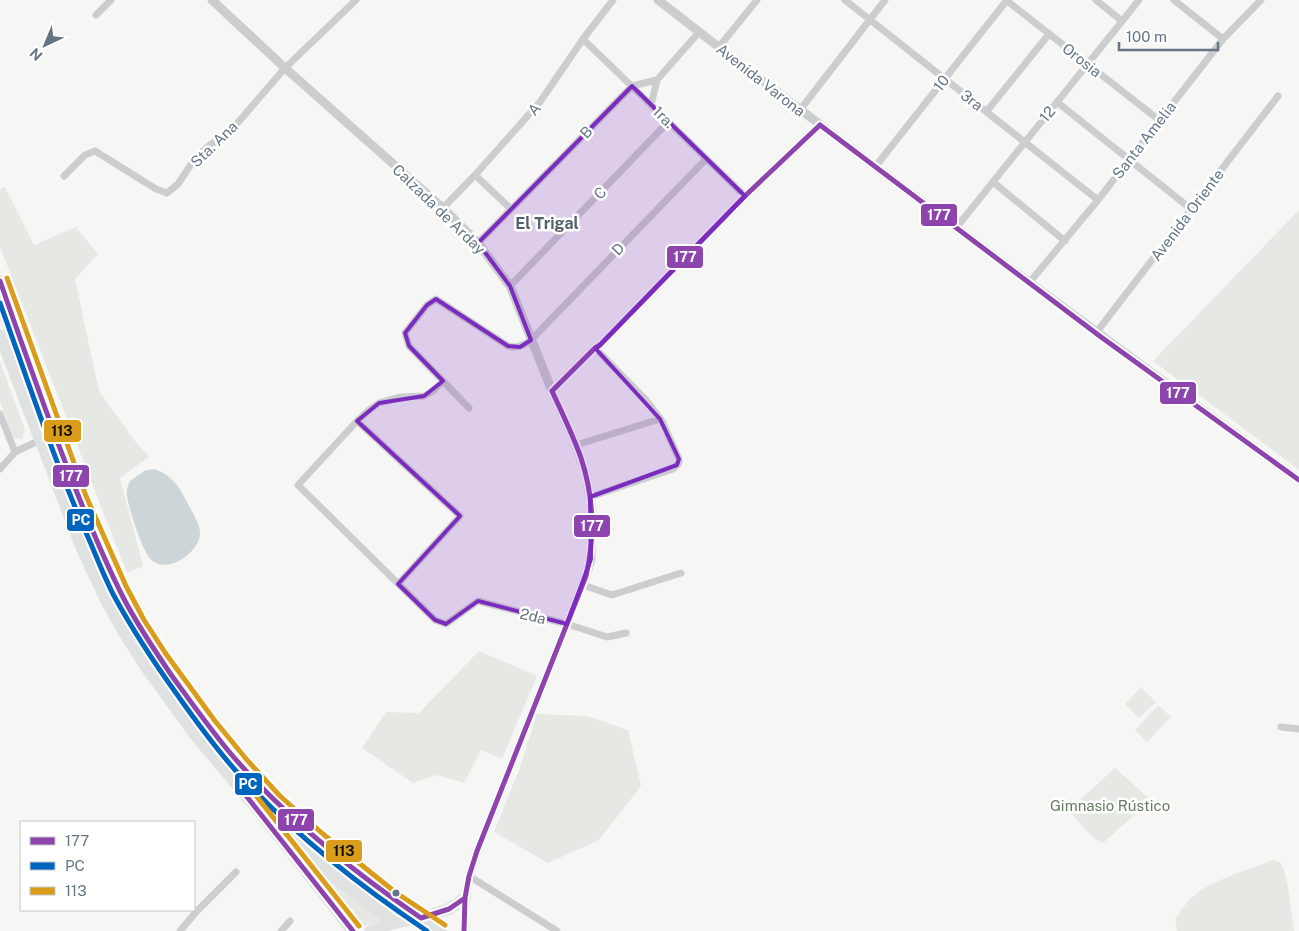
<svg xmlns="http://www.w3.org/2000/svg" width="1299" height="931" font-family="'Public Sans',sans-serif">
	<rect width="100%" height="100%" fill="#f6f6f5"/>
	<path fill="#e6e9e3" d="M5,187l29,58 42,-18 22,27 -23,25 24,112 36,50 14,16 -29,21 23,88 -16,7 -127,-326v-58z
		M1299,210v260l-146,-109z
		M0,303l44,117 100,223 36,53 26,34 192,179 2,4 -3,1h-7c-27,-21 -55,-41 -80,-64 -57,-52 -107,-111 -150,-175 -14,-21 -29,-42 -41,-64 -48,-93 -83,-192 -119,-291z
		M0,361l25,69 -3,9 -9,-1 -13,-37z
		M479,651l58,25 -35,83 -21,-9 -17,33 -27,-8 -24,8 -51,-35 24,-36 33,1z
		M1141,687l15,15 -17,16 -14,-14z
		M1158,705l13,12 -24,25 -12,-12z
		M537,714l50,2 41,14 13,56 -42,54 -51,23 -54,-31 26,-65z
		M1115,768l36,32 -48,43 -10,-5 -24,-28z
		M1273,860l7,2c9,14 11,52 14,69h-117l-2,-12c7,-10 15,-22 26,-29 21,-13 49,-21 72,-30z
		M329,878l54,43 -2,2 -25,4 -35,-45 2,-3z"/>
	<path fill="#ced5d8" d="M146,470c3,0 8,-1 11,0 14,5 23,18 29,30 4,8 13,23 14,31 2,19 -29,42 -46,31 -11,-6 -25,-53 -27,-66 -1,-5 1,-11 3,-15z"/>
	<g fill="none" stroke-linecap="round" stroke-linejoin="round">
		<path stroke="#cccdce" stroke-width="7" d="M845,0l253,200
			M1006,0l153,120
			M1096,0l26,21
			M1174,0l49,39
			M96,15l15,-15
			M583,39l162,157
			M719,47l38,-47
			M1057,102l134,107
			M651,105l6,-25
			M800,110l85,-110
			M987,111l62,-77
			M875,167l132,-167
			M475,175l36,34
			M64,176l21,-21 10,-4 61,38 11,4 11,-9 18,-27 15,-13 17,-10 57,-66 71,-68
			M993,182l72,59
			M443,208l32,-33 65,-73 43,-63 30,-39
			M956,228l183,-228
			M478,243l154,-157 25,-6 42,-48
			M1029,283l69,-83 125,-161 38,-39
			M510,286l158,-164
			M1096,333l182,-237
			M443,381l-10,10 -9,5 -23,1 -22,6 -10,7 -12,11 -59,64 137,135 11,4 32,-23 89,23 40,13 19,-4
			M469,408l-60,-62 -4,-13 22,-28 9,-6 72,47c9,3 15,-1 23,-6l175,-181
			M0,414l15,38
			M357,421l103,95 -62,68
			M576,445l84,-26
			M0,469l15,-17 25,-12
			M590,497l83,-28 6,-6v-4l-17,-38 -15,-20 -52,-53
			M583,585l29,10 69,-22
			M1281,727l18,2
			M469,876l88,55
			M180,931l16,-19 40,-40
			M281,931l9,-10"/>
		<path stroke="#cccdce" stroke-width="9" d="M212,0l73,68 158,140 35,35 32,43 42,105 24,54 10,29 6,36 -1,49 -5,17 -109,275 -8,25 -4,22 -1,33
			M658,0c211,164 425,324 641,480
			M552,391l43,-43 5,-3 145,-149 75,-71"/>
		<path stroke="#e0e1e1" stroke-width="11" d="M370,931l25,-8 26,-5"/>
		<path stroke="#e0e1e1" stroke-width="12" d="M0,281l79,218 40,90 19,35 22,34 49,68 32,39 34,36 43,39 73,58 50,33
			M0,335l83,216 23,49 19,34 21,33 50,69 63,75 94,120
			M285,834c35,32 72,61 110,89
			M421,918l28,-9 16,-11"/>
		<defs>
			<path id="bus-1" d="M820,125l281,212 198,143
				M0,281c25,72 50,144 78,214 14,35 29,71 46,104 14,27 31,52 48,77 19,26 38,53 59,78 55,64 121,117 190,164l28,-9 16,-11
				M552,391l43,-43 5,-3 145,-149 75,-71
				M240,788l113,143
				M464,931l1,-33 4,-22 8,-25 109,-275c9,-39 8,-79 -5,-118 -8,-23 -19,-45 -29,-67"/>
			<path id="bus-2" d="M0,303c29,81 56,163 91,241 7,17 14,34 22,50 19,35 40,67 63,99 19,27 38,53 60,78 56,62 122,114 191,160"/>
			<path id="bus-3" d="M7,278l79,218 40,90 18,34 22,34 49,67 32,39 33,36 43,38 72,58 50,33
				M246,783l113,143"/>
		</defs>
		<use href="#bus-1" stroke="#fff" stroke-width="9"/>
		<use href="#bus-2" stroke="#fff" stroke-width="9"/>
		<use href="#bus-3" stroke="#fff" stroke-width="9"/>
		<use href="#bus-1" stroke="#8e44ad" stroke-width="5"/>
		<use href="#bus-2" stroke="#0065bd" stroke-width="5"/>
		<use href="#bus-3" stroke="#da9c1b" stroke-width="5"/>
	</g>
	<path fill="#7b2cbf" fill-opacity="0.2" stroke="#7b2cbf" stroke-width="4" stroke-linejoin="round" d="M632,86l113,110 -149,153 64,70 19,40 -2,6 -87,32 1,62 -24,65 -89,-23 -32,23 -11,-4 -37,-36 62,-68 -103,-95 22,-18 45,-7 19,-15 -34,-35 -4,-13 22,-28 9,-6 72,47 12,1 11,-7 -21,-54 -32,-43z"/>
	<circle fill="#657585" stroke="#fff" stroke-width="2" cx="396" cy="893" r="4.5"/>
	<g text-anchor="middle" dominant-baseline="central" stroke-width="5" stroke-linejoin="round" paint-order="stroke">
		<g font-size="15" fill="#657585" stroke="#fff">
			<text transform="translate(1082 60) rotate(38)">Orosia</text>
			<text transform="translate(761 80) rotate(38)">Avenida Varona</text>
			<text transform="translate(941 83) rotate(-52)">10</text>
			<text transform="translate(972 100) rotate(38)">3ra</text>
			<text transform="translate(534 109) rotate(-49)">A</text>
			<text transform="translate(1047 114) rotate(-51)">12</text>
			<text transform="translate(664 117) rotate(45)">1ra.</text>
			<text transform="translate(586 132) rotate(-46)">B</text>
			<text transform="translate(1144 140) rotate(-52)">Santa Amelia</text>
			<text transform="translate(214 144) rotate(-44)">Sta. Ana</text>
			<text transform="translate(600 193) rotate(-46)">C</text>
			<text transform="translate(439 209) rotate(44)">Calzada de Arday</text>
			<text transform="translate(1187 215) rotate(-53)">Avenida Oriente</text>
			<text transform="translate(618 249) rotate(-46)">D</text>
			<text transform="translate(533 616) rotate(14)">2da</text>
		</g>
		<g font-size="15" fill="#687c64" stroke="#fff">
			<text x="1110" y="805">Gimnasio Rústico</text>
		</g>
		<g font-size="16" font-weight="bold" fill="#535f6a" stroke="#fff">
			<text x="547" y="223">El Trigal</text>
		</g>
	</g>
	<g stroke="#fff" stroke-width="2">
		<rect x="920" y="203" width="38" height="24" rx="5" fill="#8e44ad"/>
		<rect x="666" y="245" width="38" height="24" rx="5" fill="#8e44ad"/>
		<rect x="1159" y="381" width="38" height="24" rx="5" fill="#8e44ad"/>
		<rect x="43" y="419" width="39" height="24" rx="5" fill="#da9c1b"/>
		<rect x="52" y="464" width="38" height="24" rx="5" fill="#8e44ad"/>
		<rect x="66" y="508" width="29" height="24" rx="5" fill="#0065bd"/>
		<rect x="573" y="514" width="38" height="24" rx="5" fill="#8e44ad"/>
		<rect x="234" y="772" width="29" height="24" rx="5" fill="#0065bd"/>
		<rect x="277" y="808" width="38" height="24" rx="5" fill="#8e44ad"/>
		<rect x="325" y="839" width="38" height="24" rx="5" fill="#da9c1b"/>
	</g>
	<g font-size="14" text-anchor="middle" font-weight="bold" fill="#fff">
		<text x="939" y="220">177</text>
		<text x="685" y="262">177</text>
		<text x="1178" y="398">177</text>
		<text x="71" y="481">177</text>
		<text x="81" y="525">PC</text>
		<text x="592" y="531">177</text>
		<text x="248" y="789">PC</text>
		<text x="296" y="825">177</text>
	</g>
	<g font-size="14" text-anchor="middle" font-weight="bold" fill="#111">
		<text x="62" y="436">113</text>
		<text x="344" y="856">113</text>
	</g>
	<rect x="20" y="821" width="175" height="90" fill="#ffffff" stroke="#c1c8ce"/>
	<rect x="30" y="837" width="25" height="8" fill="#8e44ad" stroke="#c1c8ce"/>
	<text x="65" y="846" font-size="15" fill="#657585">177</text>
	<rect x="30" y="862" width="25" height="8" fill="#0065bd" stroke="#c1c8ce"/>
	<text x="65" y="871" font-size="15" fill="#657585">PC</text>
	<rect x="30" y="887" width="25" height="8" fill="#da9c1b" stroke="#c1c8ce"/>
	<text x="65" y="896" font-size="15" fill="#657585">113</text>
	<g transform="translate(45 45) rotate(224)" stroke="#ffffff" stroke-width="4" paint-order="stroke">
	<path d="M0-4L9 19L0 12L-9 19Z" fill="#657585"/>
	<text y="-8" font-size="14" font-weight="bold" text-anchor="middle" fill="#657585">N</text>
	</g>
	<path d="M1119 42v8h99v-8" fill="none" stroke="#657585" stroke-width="2.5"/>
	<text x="1126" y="42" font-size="15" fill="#657585" stroke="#ffffff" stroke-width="4" paint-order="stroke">100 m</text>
</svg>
